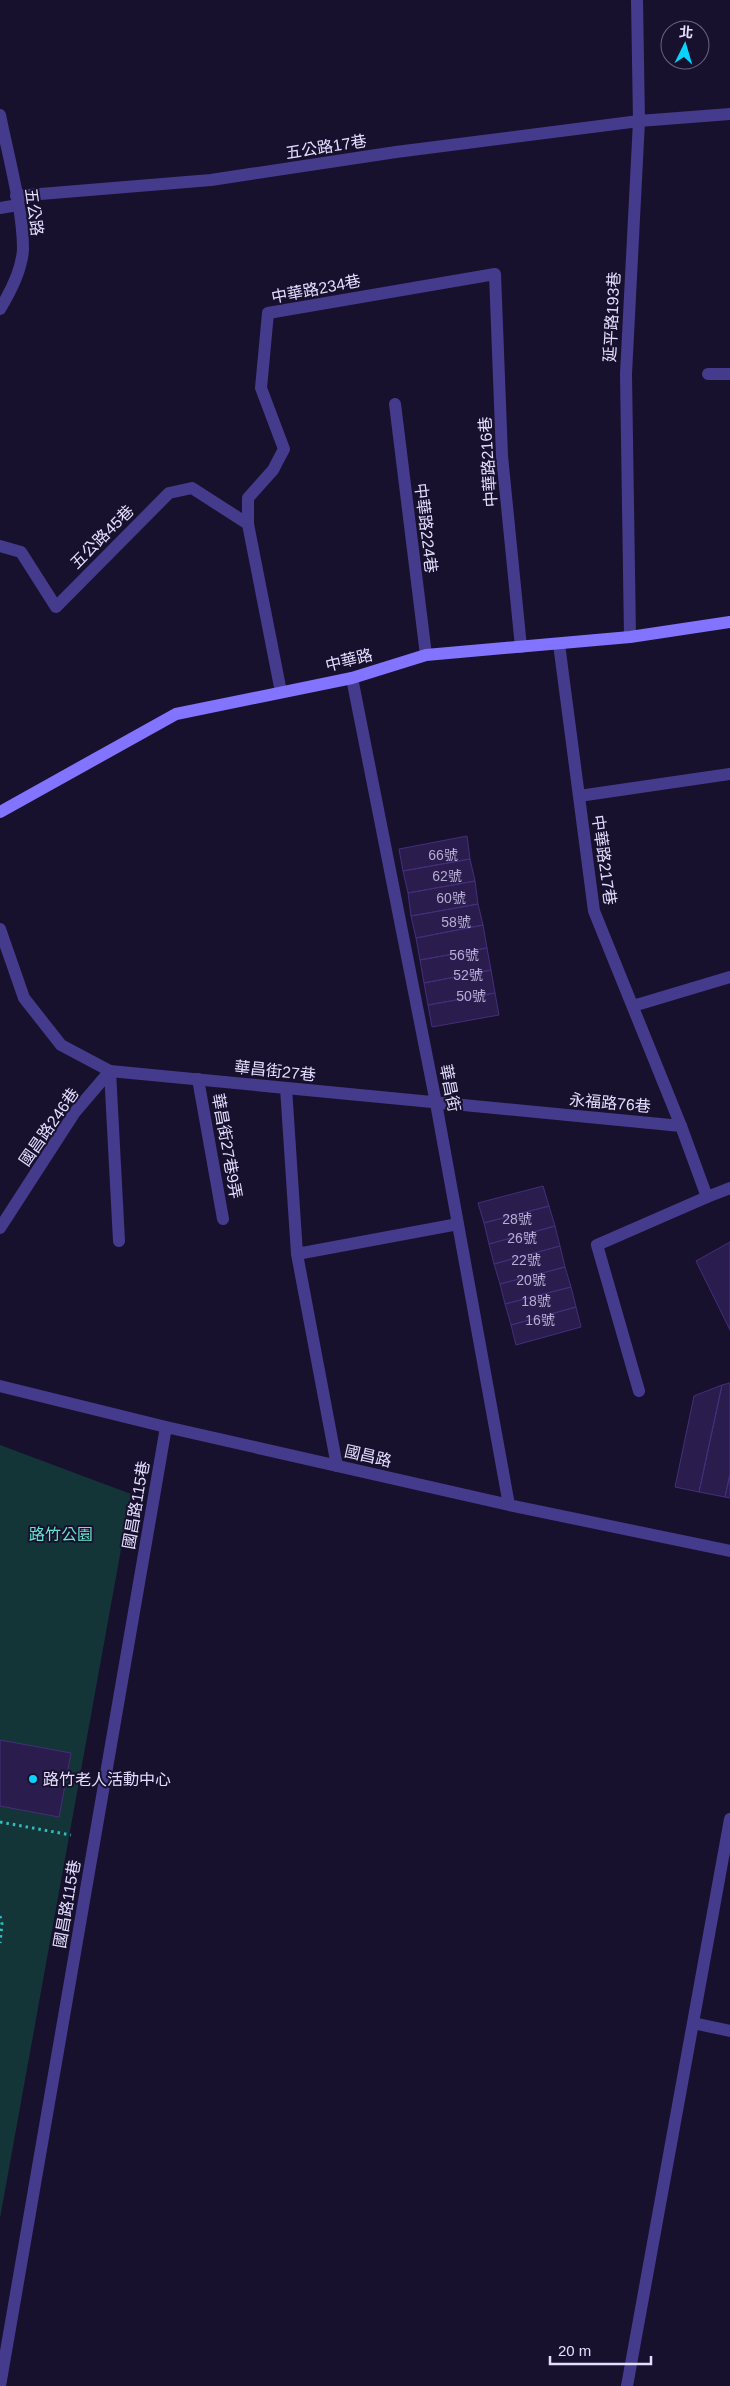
<svg xmlns="http://www.w3.org/2000/svg" width="730" height="2386" font-family="Arial,'Noto Sans TC',sans-serif">
	<rect width="100%" height="100%" fill="#18112d"/>
	<path fill="#143537" d="M0,1445l131,49 -131,724z"/>
	<path fill="#2b1c4e" stroke="#442e7b" d="M467,836l3,23 -67,12 -4,-22z
		M470,859l5,22 -67,12 -5,-22z
		M475,881l3,23 -67,12 -3,-23z
		M478,904l5,21 -67,13 -5,-22z
		M483,925l4,23 -67,12 -4,-22z
		M487,948l4,22 -67,13 -4,-23z
		M491,970l4,23 -67,12 -4,-22z
		M495,993l4,22 -67,12 -4,-22z
		M543,1186l6,20 -65,17 -6,-20z
		M549,1206l6,20 -66,18 -5,-21z
		M555,1226l5,20 -66,18 -5,-20z
		M730,1242v88l-34,-69z
		M560,1246l5,21 -65,17 -6,-20z
		M565,1267l6,20 -66,17 -5,-20z
		M571,1287l5,20 -65,18 -6,-21z
		M576,1307l5,20 -65,18 -5,-20z
		M730,1383v91l-5,23 -26,-5 23,-107z
		M722,1385l-23,107 -24,-5 19,-91z
		M730,1474v24l-5,-1z
		M0,1740l71,13 -12,64 -59,-11z"/>
	<g fill="none" stroke-linecap="round" stroke-linejoin="round">
		<path stroke="#2ebec2" stroke-width="3" stroke-dasharray="2.5 4" stroke-linecap="butt" d="M0,1822l71,13
			M0,1916l2,8 -2,19"/>
		<path stroke="#453b8d" stroke-width="12" d="M16,196l195,-16 185,-28 243,-31 91,-7
			M0,208l18,-3
			M708,374h22
			M395,404l31,251
			M0,546l21,6 35,55 113,-114 23,-5 56,36
			M630,637l-4,-263 13,-253 -2,-121
			M559,644l35,267 87,215
			M281,692l-33,-168v-26l25,-28 11,-21 -23,-61 7,-75 227,-39 7,182 19,191
			M579,796l151,-22
			M0,929l24,69 37,47 49,26 9,170
			M633,1006l97,-29
			M198,1079l25,140
			M286,1088l11,166 40,212
			M297,1254l161,-30
			M639,1391l-42,-146 110,-48"/>
		<path stroke="#453b8d" stroke-width="12" d="M0,115c8,40 23,94 23,134 -1,21 -12,42 -23,60
			M352,678l84,425 73,402
			M0,1228l75,-116 35,-41 571,55 26,71 23,-9
			M0,1386l166,41 343,78 221,46
			M693,2023l37,8
			M0,2386l166,-959
			M627,2386l103,-567"/>
		<path stroke="#8374ff" stroke-width="12" d="M0,812l176,-98 176,-36 74,-23 204,-18 100,-15"/>
	</g>
	<circle fill="#09d2ff" stroke="#18112d" stroke-width="2" cx="33" cy="1779" r="5"/>
	<g text-anchor="middle" dominant-baseline="central" stroke-width="4" stroke-linejoin="round" paint-order="stroke">
		<g font-size="14" fill="#b5add3">
			<text x="443" y="855">66號</text>
			<text x="447" y="876">62號</text>
			<text x="451" y="898">60號</text>
			<text x="456" y="922">58號</text>
			<text x="464" y="955">56號</text>
			<text x="468" y="975">52號</text>
			<text x="471" y="996">50號</text>
			<text x="517" y="1219">28號</text>
			<text x="522" y="1238">26號</text>
			<text x="526" y="1260">22號</text>
			<text x="531" y="1280">20號</text>
			<text x="536" y="1301">18號</text>
			<text x="540" y="1320">16號</text>
		</g>
		<g font-size="16" fill="#e3ddff" stroke="#18112d">
			<text transform="translate(326 147) rotate(-9)">五公路17巷</text>
			<text transform="translate(34 212) rotate(82)">五公路</text>
			<text transform="translate(316 289) rotate(-11)">中華路234巷</text>
			<text transform="translate(612 317) rotate(-87)">延平路193巷</text>
			<text transform="translate(488 462) rotate(-94)">中華路216巷</text>
			<text transform="translate(426 528) rotate(83)">中華路224巷</text>
			<text transform="translate(102 537) rotate(-45)">五公路45巷</text>
			<text transform="translate(349 660) rotate(-14)">中華路</text>
			<text transform="translate(604 860) rotate(82)">中華路217巷</text>
			<text transform="translate(275 1071) rotate(6)">華昌街27巷</text>
			<text transform="translate(450 1088) rotate(79)">華昌街</text>
			<text transform="translate(610 1103) rotate(5)">永福路76巷</text>
			<text transform="translate(49 1127) rotate(-55)">國昌路246巷</text>
			<text transform="translate(227 1146) rotate(80)">華昌街27巷9弄</text>
			<text transform="translate(368 1456) rotate(13)">國昌路</text>
			<text transform="translate(136 1505) rotate(-80)">國昌路115巷</text>
			<text transform="translate(67 1904) rotate(-80)">國昌路115巷</text>
		</g>
		<g font-size="16" fill="#64e4ce" stroke="#18112d">
			<text x="61" y="1534">路竹公園</text>
		</g>
		<g font-size="16" fill="#e3ddff" stroke="#18112d" text-anchor="start">
			<text x="43" y="1779">路竹老人活動中心</text>
		</g>
	</g>
	<g transform="translate(685 45) rotate(5)"><circle r="24" fill="#18112d" stroke="#696381"/>
	<path d="M0-4L9 19L0 12L-9 19Z" fill="#09d2ff"/>
	<text y="-8" font-size="14" font-weight="bold" text-anchor="middle" fill="#e3ddff">北</text>
	</g>
	<path d="M550 2356v8h101v-8" fill="none" stroke="#e3ddff" stroke-width="2.5"/>
	<text x="558" y="2356" font-size="15" fill="#e3ddff" stroke="#18112d" stroke-width="4" paint-order="stroke">20 m</text>
</svg>
